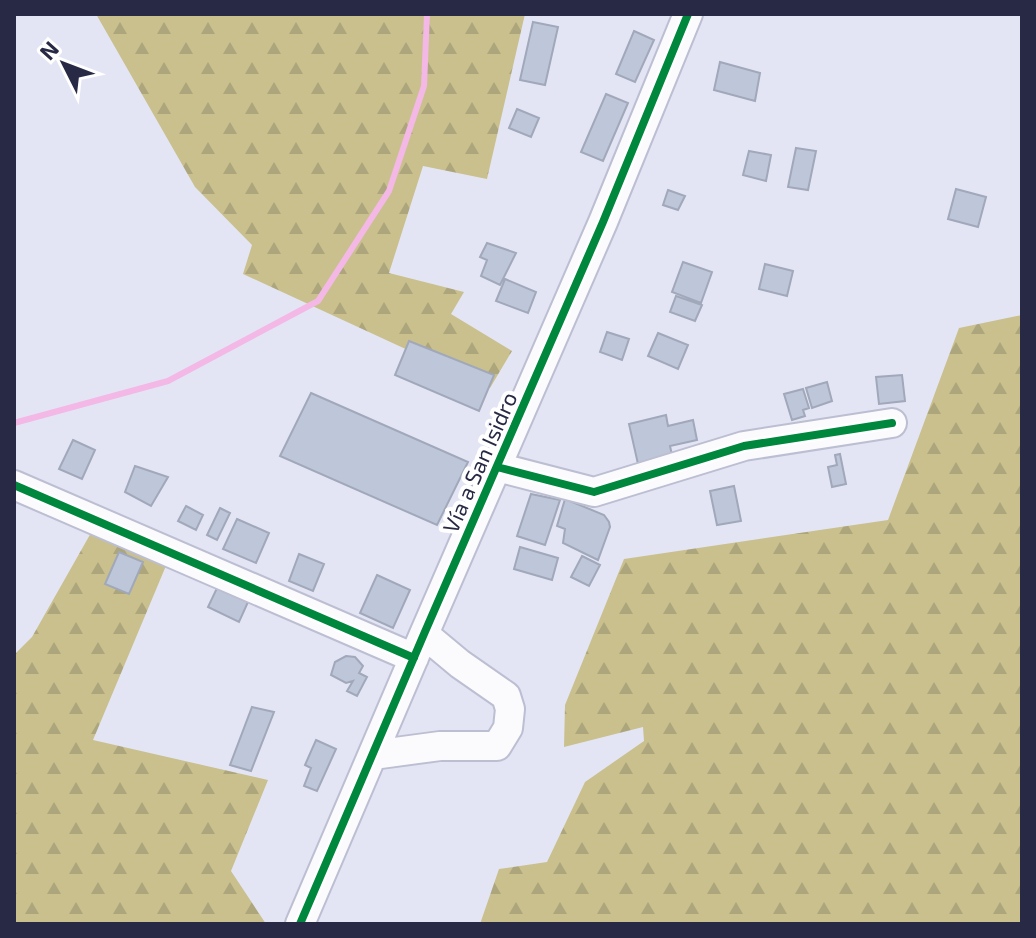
<svg xmlns="http://www.w3.org/2000/svg" width="1036" height="938" font-family="'Exo 2',sans-serif">
	<defs>
		<pattern id="forest-firs" width="22" height="20" patternUnits="userSpaceOnUse" patternTransform="scale(2)"><rect width="22" height="20" fill="#c9c08d"/><path d="M5 1l3.5 6h-7zM16 11l3.5 6h-7z" fill="#ada57b"/></pattern>
	</defs>
	<rect width="100%" height="100%" fill="#e3e5f4"/>
	<path fill="url(#forest-firs)" d="M96,14h429l-38,165 -64,-13 -34,107 75,19 -13,22 61,37 -22,37 -247,-114 9,-29 -57,-58z
		M1022,315v609h-542l19,-55 48,-7 38,-80 59,-41 -1,-14 -79,20 1,-42 59,-146 264,-39 71,-192z
		M96,524l72,37 -75,179 175,40 -37,91 35,53h-252v-269l18,-18z"/>
	<g fill="none" stroke-linecap="round" stroke-linejoin="round">
		<path stroke="#f3b8e5" stroke-width="6" d="M14,423l154,-42 150,-80 71,-110 35,-105 3,-72"/>
	</g>
	<path fill="#bec7d9" stroke="#a0a8ba" stroke-width="2" d="M533,22l25,5 -13,58 -25,-5z
		M634,31l20,9 -19,42 -19,-8z
		M720,62l40,11 -5,28 -41,-11z
		M606,94l22,9 -25,58 -22,-9z
		M517,109l22,9 -8,19 -22,-9z
		M796,148l20,3 -8,39 -20,-3z
		M749,151l22,4 -5,26 -23,-6z
		M956,189l30,8 -8,30 -30,-8z
		M668,190l17,6 -7,14 -15,-5z
		M487,243l29,10 -16,32 -19,-9 6,-16 -7,-3z
		M683,262l29,10 -11,31 -29,-11z
		M765,264l28,7 -6,25 -28,-7z
		M505,279l31,13 -8,21 -32,-12z
		M676,296l26,9 -7,16 -25,-9z
		M607,332l22,7 -7,21 -22,-8z
		M658,333l30,12 -10,24 -30,-13z
		M409,341l85,34 -15,36 -84,-36z
		M902,375l3,26 -26,3 -3,-27z
		M827,382l5,19 -20,7 -6,-20z
		M803,389l6,19 -6,2 2,6 -13,4 -8,-26z
		M311,393l157,69 -31,63 -157,-69z
		M666,415l2,11 25,-6 4,20 -27,6 3,14 -35,4 -9,-40z
		M73,440l22,10 -13,29 -23,-10z
		M840,454l6,30 -14,3 -4,-20 9,-2 -2,-10z
		M135,466l33,11 -17,29 -26,-14z
		M734,486l7,35 -24,4 -7,-34z
		M531,494l29,6 -15,45 -28,-9z
		M565,499l39,16 5,7 1,5 -12,33 -35,-17 2,-14 -8,-3z
		M186,506l17,9 -7,15 -18,-9z
		M220,508l10,5 -13,27 -10,-5z
		M237,519l32,14 -13,30 -33,-14z
		M520,547l38,11 -6,22 -38,-11z
		M119,552l24,10 -14,32 -24,-10z
		M299,554l25,10 -11,27 -24,-10z
		M582,556l18,9 -11,21 -18,-9z
		M377,575l33,15 -17,38 -33,-15z
		M217,588l31,14 -9,20 -31,-15z
		M346,656l9,1 8,9 -4,7 8,4 -10,19 -10,-5 6,-10 -7,2 -15,-8 4,-13z
		M252,707l22,5 -23,59 -21,-6z
		M316,740l20,9 -19,42 -13,-5 7,-18 -6,-3z"/>
	<g fill="none" stroke-linecap="round" stroke-linejoin="round">
		<defs>
			<path id="minor" d="M497,467l97,25 150,-46 148,-23
				M14,485l400,173
				M373,755l67,-9h57l11,-18 2,-19 -4,-13 -46,-32 -36,-30
				M300,924l124,-290 179,-412 85,-208"/>
		</defs>
		<use href="#minor" stroke="#bcbed2" stroke-width="32"/>
		<use href="#minor" stroke="#fbfbfd" stroke-width="28"/>
		<defs>
			<path id="cycleway" d="M497,467l97,25 150,-46 148,-23
				M14,485l400,173
				M300,924l124,-290 179,-412 85,-208"/>
		</defs>
		<use href="#cycleway" stroke="#fff" stroke-width="13"/>
		<use href="#cycleway" stroke="#00873e" stroke-width="8"/>
	</g>
	<g text-anchor="middle" dominant-baseline="central" stroke-width="8" stroke-linejoin="round" paint-order="stroke">
		<g font-size="22" fill="#282a45" stroke="#fff">
			<text transform="translate(479 462) rotate(-66)">Vía a San Isidro</text>
		</g>
	</g>
	<rect width="1036" height="938" fill="none" stroke="#282a45" stroke-width="32"/>
	<g transform="translate(64 64) rotate(312)" stroke="#ffffff" stroke-width="6" paint-order="stroke">
	<path d="M0-6L14 30L0 20L-14 30Z" fill="#282a45"/>
	<text y="-12" font-size="22" font-weight="bold" text-anchor="middle" fill="#282a45">N</text>
	</g>
</svg>
